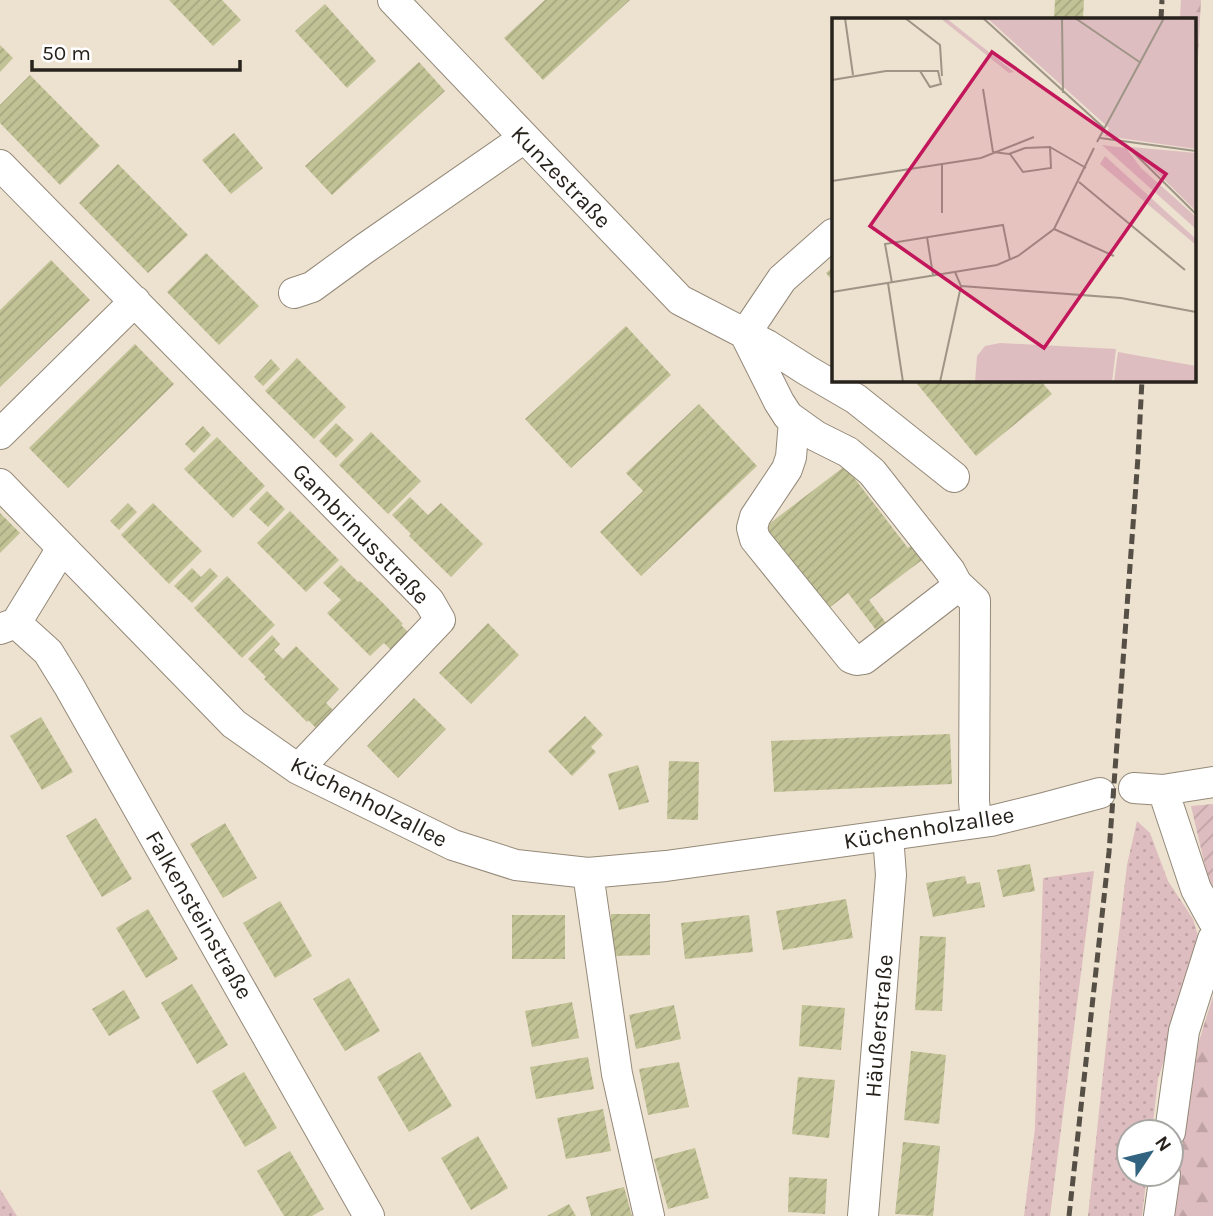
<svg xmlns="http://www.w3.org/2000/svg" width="1213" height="1216" font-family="Karla,sans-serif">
	<defs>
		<pattern id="grass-dots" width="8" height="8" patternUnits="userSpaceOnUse" patternTransform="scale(1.75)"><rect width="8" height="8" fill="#debdc0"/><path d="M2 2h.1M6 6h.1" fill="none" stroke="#bea2a4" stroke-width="1.8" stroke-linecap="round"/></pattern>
		<pattern id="forest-firs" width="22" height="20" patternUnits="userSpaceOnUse" patternTransform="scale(1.75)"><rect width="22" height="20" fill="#debdc0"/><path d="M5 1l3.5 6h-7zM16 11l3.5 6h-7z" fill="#bea2a4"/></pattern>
		<pattern id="garden-furrows" width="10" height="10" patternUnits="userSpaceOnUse" patternTransform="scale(1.75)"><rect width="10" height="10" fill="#debdc0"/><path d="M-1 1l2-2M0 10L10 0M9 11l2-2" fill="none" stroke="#bea2a4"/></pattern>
		<pattern id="building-hatch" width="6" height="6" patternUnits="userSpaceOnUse" patternTransform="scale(1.75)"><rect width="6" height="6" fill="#c1c295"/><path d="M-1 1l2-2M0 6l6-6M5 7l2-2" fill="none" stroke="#a6a680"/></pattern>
	</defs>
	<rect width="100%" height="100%" fill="#ede1cf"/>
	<path fill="url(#grass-dots)" d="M1137,821l13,12 18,48 25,38 8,27 -43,133 -6,53h-23v42h18l-5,42h-54l21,-199 18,-152z
		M1094,871l-44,345h-26l11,-88 8,-250z
		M0,1189l17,27h-17z"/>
	<path fill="url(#forest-firs)" d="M1181,0h20l-7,134v-115h-14z
		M1213,996v220h-42l28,-175z"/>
	<path fill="url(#garden-furrows)" d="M1213,804v87l-4,-8 -18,-77z"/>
	<path fill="url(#building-hatch)" d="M169,0h53l19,20 -28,26z
		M545,0h85l-87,80 -39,-42z
		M1055,0h29l-1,19h-29z
		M325,4l51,57 -29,27 -52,-57z
		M0,45l13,13 -13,14z
		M419,62l26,29 -113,104 -27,-29z
		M30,75l70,71 -40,39 -60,-62v-18z
		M234,133l29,35 -32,26 -29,-34z
		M118,164l70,71 -40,38 -69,-70z
		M206,253l53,53 -40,39 -52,-53z
		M51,260l39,40 -90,87v-77z
		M833,267v14l-7,-8z
		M626,326l45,49 -100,93 -46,-49z
		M135,344l39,40 -106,104 -39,-40z
		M297,358l49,49 -32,32 -49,-48z
		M271,359l9,10 -17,17 -9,-9z
		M914,380h126l12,14 -76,62z
		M699,404l58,62 -116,110 -41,-44 43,-41 -17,-18z
		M336,423l18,17 -18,18 -17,-17z
		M203,426l8,9 -17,18 -9,-9z
		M371,432l50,49 -33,33 -49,-49z
		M217,437l48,49 -32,32 -49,-49z
		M845,466l63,82 7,-6 11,15 -57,43 17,23 -10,7 -28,-37 -20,16 -63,-82z
		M267,491l18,18 -17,18 -19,-18z
		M410,497l18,18 13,-12 42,41 -32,33 -42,-41 2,-2 -19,-19z
		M128,503l9,9 -18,18 -9,-9z
		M153,503l49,48 -33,33 -48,-49z
		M290,511l49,49 -33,32 -49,-49z
		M0,513l20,20 -20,20z
		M341,565l17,17 2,-1 22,21 21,22 -2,1 9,9 -17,18 -9,-9 -14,13 -43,-43 14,-13 -18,-17z
		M192,568l9,9 9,-9 8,8 -26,27 -18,-17z
		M227,576l48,49 -33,33 -48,-50z
		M488,623l31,32 -48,49 -32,-31z
		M272,635l8,9 -6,6 9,9 13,-13 43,43 -13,14 9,9 -18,17 -9,-9 -1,2 -43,-43 2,-2 -18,-18z
		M414,698l32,31 -48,49 -31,-32z
		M585,716l18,19 -12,12 5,5 -24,24 -24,-25z
		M41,717l32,55 -31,18 -32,-54z
		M950,734l2,50 -178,8 -3,-51z
		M669,761l30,1 -1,58 -31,-1z
		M638,765l11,37 -30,8 -11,-36z
		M96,818l36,61 -30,18 -36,-61z
		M225,823l32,55 -34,20 -33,-54z
		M1030,864l5,27 -32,6 -6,-27z
		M965,876l2,8 13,-2 5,25 -52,10 -7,-34z
		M846,899l7,39 -70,12 -7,-39z
		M280,901l32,55 -37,22 -32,-55z
		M148,909l30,50 -32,19 -30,-50z
		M611,914h39v41l-39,1z
		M512,915h53v44h-53z
		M749,915l4,37 -68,7 -4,-36z
		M920,936l26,1 -4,74 -27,-1z
		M349,978l31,53 -35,20 -32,-52z
		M192,984l36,61 -31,19 -36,-61z
		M124,990l16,28 -31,18 -17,-27z
		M572,1002l7,36 -47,9 -7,-36z
		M674,1005l7,34 -45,10 -7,-34z
		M802,1005l43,3 -4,42 -42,-4z
		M911,1051l35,4 -7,69 -35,-4z
		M420,1052l32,54 -43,26 -32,-55z
		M588,1057l6,32 -58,10 -6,-32z
		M679,1062l10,45 -41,8 -9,-46z
		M244,1072l33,56 -32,19 -33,-56z
		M798,1077l37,3 -6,58 -37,-4z
		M603,1109l8,42 -45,8 -9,-41z
		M478,1136l30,52 -37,22 -30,-52z
		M903,1142l37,4 -7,70 -38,-2z
		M695,1148l14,50 -41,11 -14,-50z
		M290,1151l34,58 -12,7h-28l-27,-45z
		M789,1177l38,2 -2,35 -37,-2z
		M624,1187l8,29h-41l-5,-19z
		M569,1204l7,12h-29z"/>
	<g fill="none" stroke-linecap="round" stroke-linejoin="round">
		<defs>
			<path id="minor" d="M393,0l287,300 87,45 41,26 48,28 98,78
				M0,165l429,436 11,19 -142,149
				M294,293l18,-6 52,-38 160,-111
				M745,334l34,68 9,14 28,20 32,16 24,20 78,99 7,13 -5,7 -88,68 -7,1 -6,-2 -96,-119 -3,-11 3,-11 32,-48 4,-12 3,-36
				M745,334l37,-55 51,-45
				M0,434l135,-133
				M0,484l234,240 64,45 155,76 63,20 72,8 78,-7 325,-45 49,-12 60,-16
				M957,584l18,17 -1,200 2,21
				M16,623l32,29 21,34 300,530
				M0,629l16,-6 46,-75
				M1134,788l29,2 50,-8
				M1163,790l33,99 17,31
				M588,873l29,201 32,142
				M1170,1132l14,-101 29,-92
				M863,1216l28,-341 -3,-39
				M1159,1216l6,-42"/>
		</defs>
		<use href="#minor" stroke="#948979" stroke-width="32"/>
		<use href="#minor" stroke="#fff" stroke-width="30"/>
		<path stroke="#564f46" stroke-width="5" stroke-dasharray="10 5" stroke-linecap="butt" d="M1161,19l1,-19
			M1069,1216l40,-364 29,-395 4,-77"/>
	</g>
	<g text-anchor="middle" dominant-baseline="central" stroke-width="7" stroke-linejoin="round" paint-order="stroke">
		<g font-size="23" fill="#27221c" stroke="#fff">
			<text transform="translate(561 177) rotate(46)">Kunzestraße</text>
			<text transform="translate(361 534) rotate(46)">Gambrinusstraße</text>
			<text transform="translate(369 802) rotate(27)">Küchenholzallee</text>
			<text transform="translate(929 828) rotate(-9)">Küchenholzallee</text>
			<text transform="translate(199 915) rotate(60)">Falkensteinstraße</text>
			<text transform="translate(879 1026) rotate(-85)">Häußerstraße</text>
		</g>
	</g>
	<g transform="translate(832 18)">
		<rect width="364" height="364" fill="#ede1cf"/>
		<path d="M270,127l24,3 15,20 55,49v12zM273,138l91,83v6l-96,-81zM168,325l116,6 -4,33h-137l2,-26 8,-10z" fill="#debdc0"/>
		<path d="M108,0h6l68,54 -5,1zM299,129l65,6v58z" fill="#debdc0"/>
		<path d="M155,0h209v131l-91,-13 4,-8zM286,334l78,14v16h-82z" fill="#debdc0"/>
		<path fill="none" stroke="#9e9587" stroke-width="2" d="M13,0l8,57M73,0l35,27 2,31M151,0l122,111M230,0l1,75M243,0l66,45M0,62l54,-9h52l3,13 -11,3 -10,-16M151,71l10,63M268,120l96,13M265,124l67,-124M293,126l71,70M218,129l36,21M161,134l16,2 16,-6 25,-1 1,21 -28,4 -13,-18M0,163l149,-23 53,-21M247,164l106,88M110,195v-48M222,211l60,27M95,219l6,38M56,265l15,99M60,265l-7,-39 118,-19 7,35M129,268l160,12 75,14M0,274l165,-27 21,-9 36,-27 40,-81M108,364l21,-96 -6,-14"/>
		<path fill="#c2185b" fill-opacity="0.15" stroke="#c2185b" stroke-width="3.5" d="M160,34l174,122 -122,174 -174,-122z"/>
		<rect width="364" height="364" fill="none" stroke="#27221c" stroke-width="3.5"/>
	</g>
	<g transform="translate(1150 1153) rotate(55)"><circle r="33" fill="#ffffff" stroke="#a9a7a4" stroke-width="2"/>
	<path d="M0-5L12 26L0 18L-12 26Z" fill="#326381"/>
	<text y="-10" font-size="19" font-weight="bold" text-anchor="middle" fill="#27221c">N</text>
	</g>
	<path d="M32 60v10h208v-10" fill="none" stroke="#27221c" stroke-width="3.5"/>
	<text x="42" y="60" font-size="21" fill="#27221c" stroke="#ffffff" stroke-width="5" paint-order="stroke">50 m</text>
</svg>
